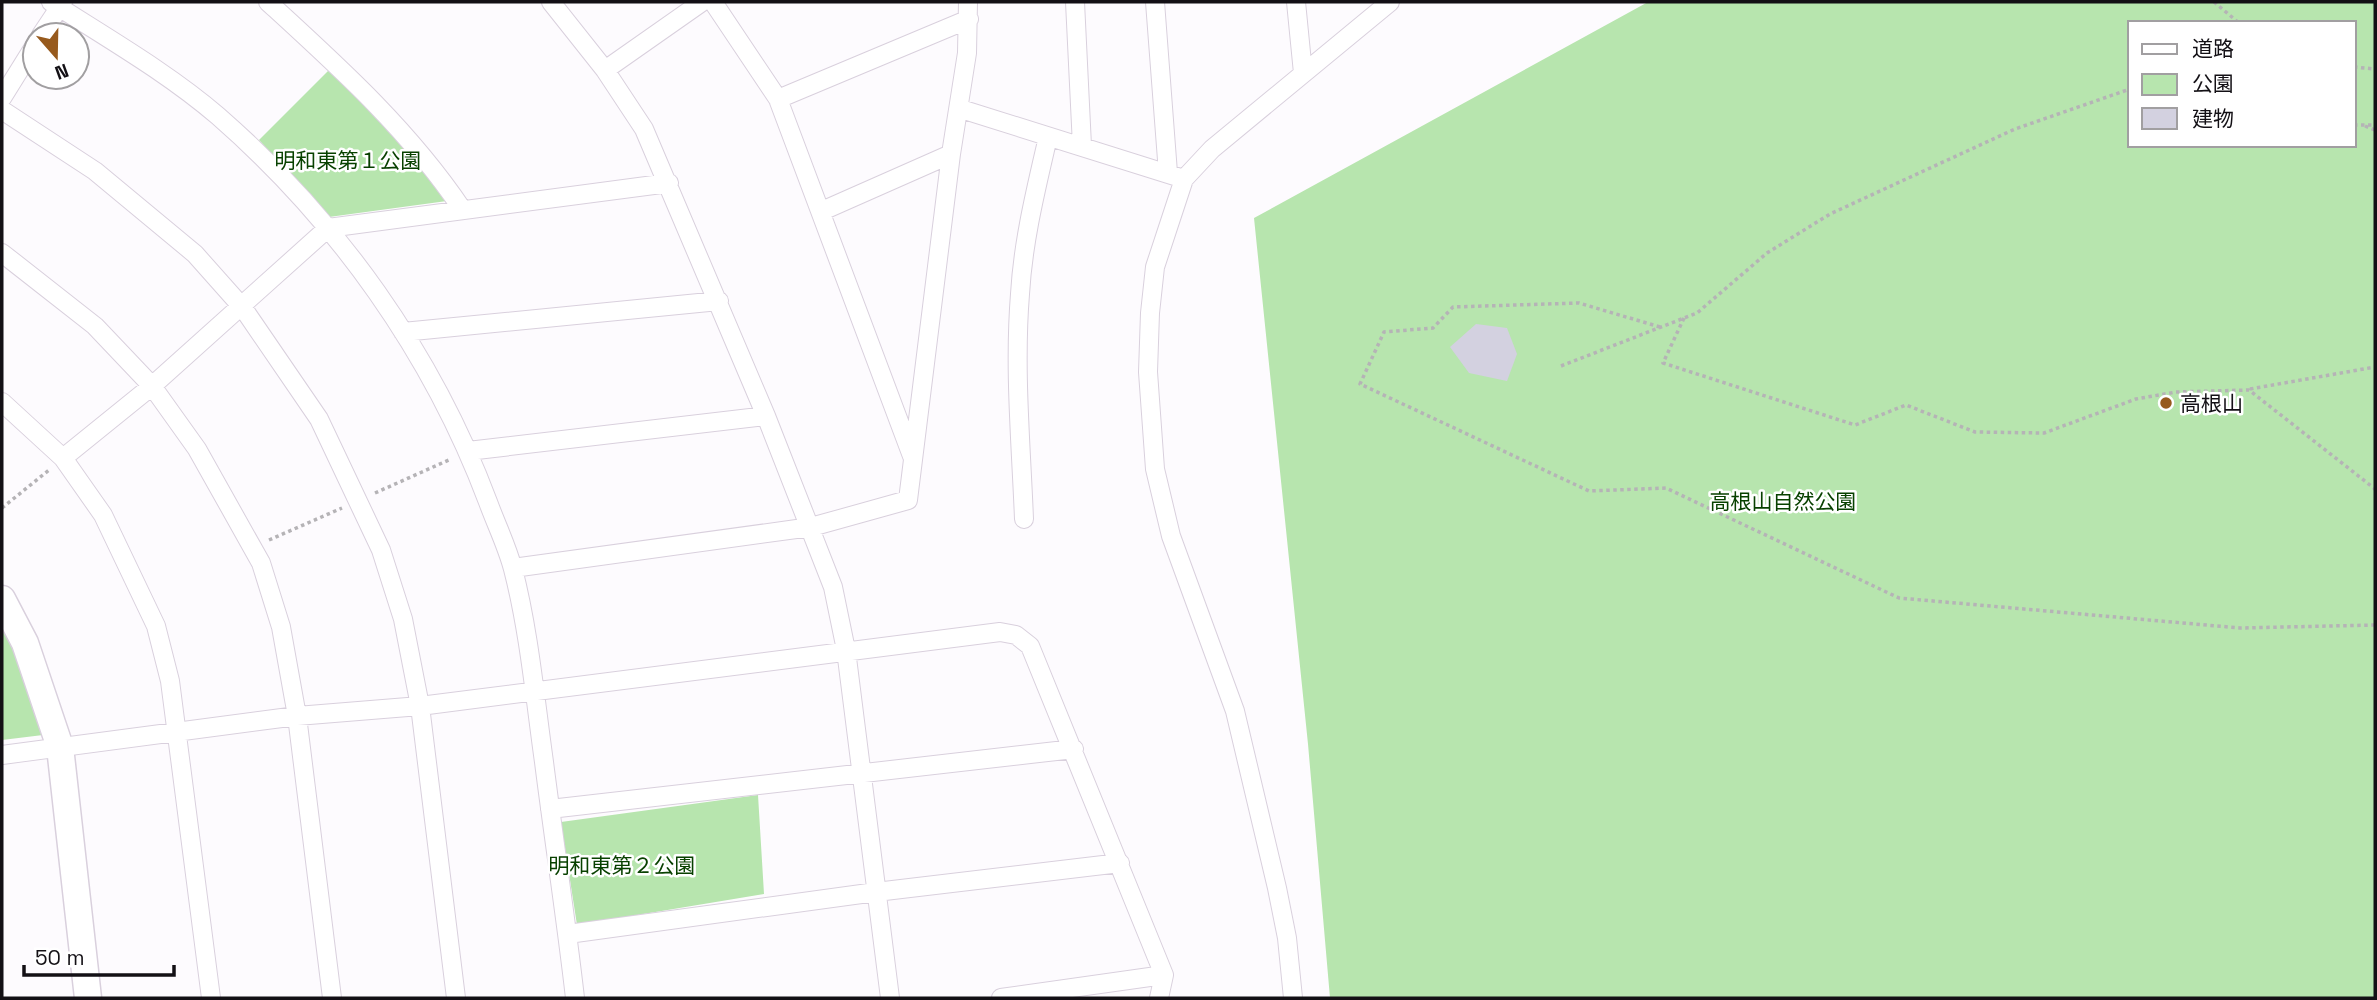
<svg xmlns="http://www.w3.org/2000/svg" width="2377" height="1000" font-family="'Space Grotesk','Noto Sans JP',sans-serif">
	<rect width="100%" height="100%" fill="#fdfbfe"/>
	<path fill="#b7e5ae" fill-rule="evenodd" d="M1648,2h727v996h-1045l-22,-254 -54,-526zM2130,23h224v122h-224z
		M330,69l74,72 43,60 -118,16 -70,-77z
		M2,622l19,39 22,74 -41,5z
		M758,795l6,99 -187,31 -16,-103z"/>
	<path fill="#d3d1e0" d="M1476,324l31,4 10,26 -10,27 -38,-8 -19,-26z"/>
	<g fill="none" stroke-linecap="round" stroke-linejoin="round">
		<defs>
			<path id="street" d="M51,2c56,36 117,71 167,114 120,105 214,237 270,386 8,22 19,44 25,67 16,62 22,129 31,193 10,79 22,157 31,236
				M268,2c71,65 140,127 194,207
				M551,2l54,68 39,59 122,287 67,171 13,63 44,348
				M713,2l65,97 134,357
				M1075,2l7,144
				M1155,2l13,171
				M1296,2l7,71
				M41,35l22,-33
				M605,70l97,-68
				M2,98l33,-53
				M778,99l191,-80
				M961,109l223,70
				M2,110l93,61 100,83 48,54 76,111 62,131 22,69 17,87 36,292
				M822,211l129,-57
				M2,253l93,73 57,60 45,63 64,114 20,64 16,89 35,282
				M403,332l316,-31
				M2,402l61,56 40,57 53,111 14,55 41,317
				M468,451l298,-35
				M63,458l89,-72 176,-158 341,-45
				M1024,519c-3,-75 -10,-150 -4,-225 3,-53 16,-105 28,-157
				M513,568l298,-41 97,-27 43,-346 16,-101 1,-51
				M2,755l295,-39 123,-10 580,-74 16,3 14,11 134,329 -5,23
				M550,809l524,-60
				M568,934l308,-42 244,-29
				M1001,998l163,-23
				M1293,998l-6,-60 -10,-50 -42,-177 -64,-175 -16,-67 -7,-97 2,-59 5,-46 29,-88 28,-30 178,-147"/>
			<path id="secondary" d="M2,599l23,44 35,104 28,251"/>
		</defs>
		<use href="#street" stroke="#d9d0dd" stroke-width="20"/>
		<use href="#secondary" stroke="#d9d0dd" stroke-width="29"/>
		<path stroke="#b5b3b6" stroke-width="3.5" stroke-dasharray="3.5 3.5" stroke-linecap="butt" d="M2214,2l25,21
			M2354,67l21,2
			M2354,125h21
			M2365,126l10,4
			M1684,318l-21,45 192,62 51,-20 69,27 69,1 92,-34 40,-7 73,-2 126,99
			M1660,327l-81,-24 -126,4 -20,21 -49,4 -24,52 229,107 77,-3 233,110 341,30 135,-3
			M1561,366l136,-53 70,-60 63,-39 185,-85 115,-40
			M2250,389l125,-22
			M375,493l76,-34
			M2,508l47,-38
			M269,540l73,-32"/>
		<use href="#street" stroke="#fff" stroke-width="18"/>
		<use href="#secondary" stroke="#fff" stroke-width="26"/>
	</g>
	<circle fill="#975a1d" stroke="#fff" stroke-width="2.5" cx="2166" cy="403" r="7"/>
	<g text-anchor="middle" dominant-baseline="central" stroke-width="5" stroke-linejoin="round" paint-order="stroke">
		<g font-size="21" fill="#084100" stroke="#fff">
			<text x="348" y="160">明和東第１公園</text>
			<text x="1783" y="501">高根山自然公園</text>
			<text x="622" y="865">明和東第２公園</text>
		</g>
		<g font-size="21" fill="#131015" stroke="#fff" text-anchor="start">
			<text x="2180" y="403">高根山</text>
		</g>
	</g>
	<rect width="2377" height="1000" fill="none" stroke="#131015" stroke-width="7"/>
	<rect x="2128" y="21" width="228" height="126" fill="#ffffff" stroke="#a19fa1" stroke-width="2"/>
	<rect x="2142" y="44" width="35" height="10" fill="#ffffff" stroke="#a19fa1" stroke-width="2"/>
	<text x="2192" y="56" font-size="21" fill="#131015">道路</text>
	<rect x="2142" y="74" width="35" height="21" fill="#b7e5ae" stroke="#a19fa1" stroke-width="2"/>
	<text x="2192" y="91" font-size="21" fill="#131015">公園</text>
	<rect x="2142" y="108" width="35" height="21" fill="#d3d1e0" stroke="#a19fa1" stroke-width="2"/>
	<text x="2192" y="126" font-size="21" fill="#131015">建物</text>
	<g transform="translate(56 56) rotate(160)"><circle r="33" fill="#ffffff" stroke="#a19fa1" stroke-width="2"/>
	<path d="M0-5L12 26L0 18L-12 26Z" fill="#975a1d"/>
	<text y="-10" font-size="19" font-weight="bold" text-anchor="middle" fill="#131015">N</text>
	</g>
	<path d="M24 965v10h150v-10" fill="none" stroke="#131015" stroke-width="3.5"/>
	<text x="35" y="965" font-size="21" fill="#131015" stroke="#ffffff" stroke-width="5" paint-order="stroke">50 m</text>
</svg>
